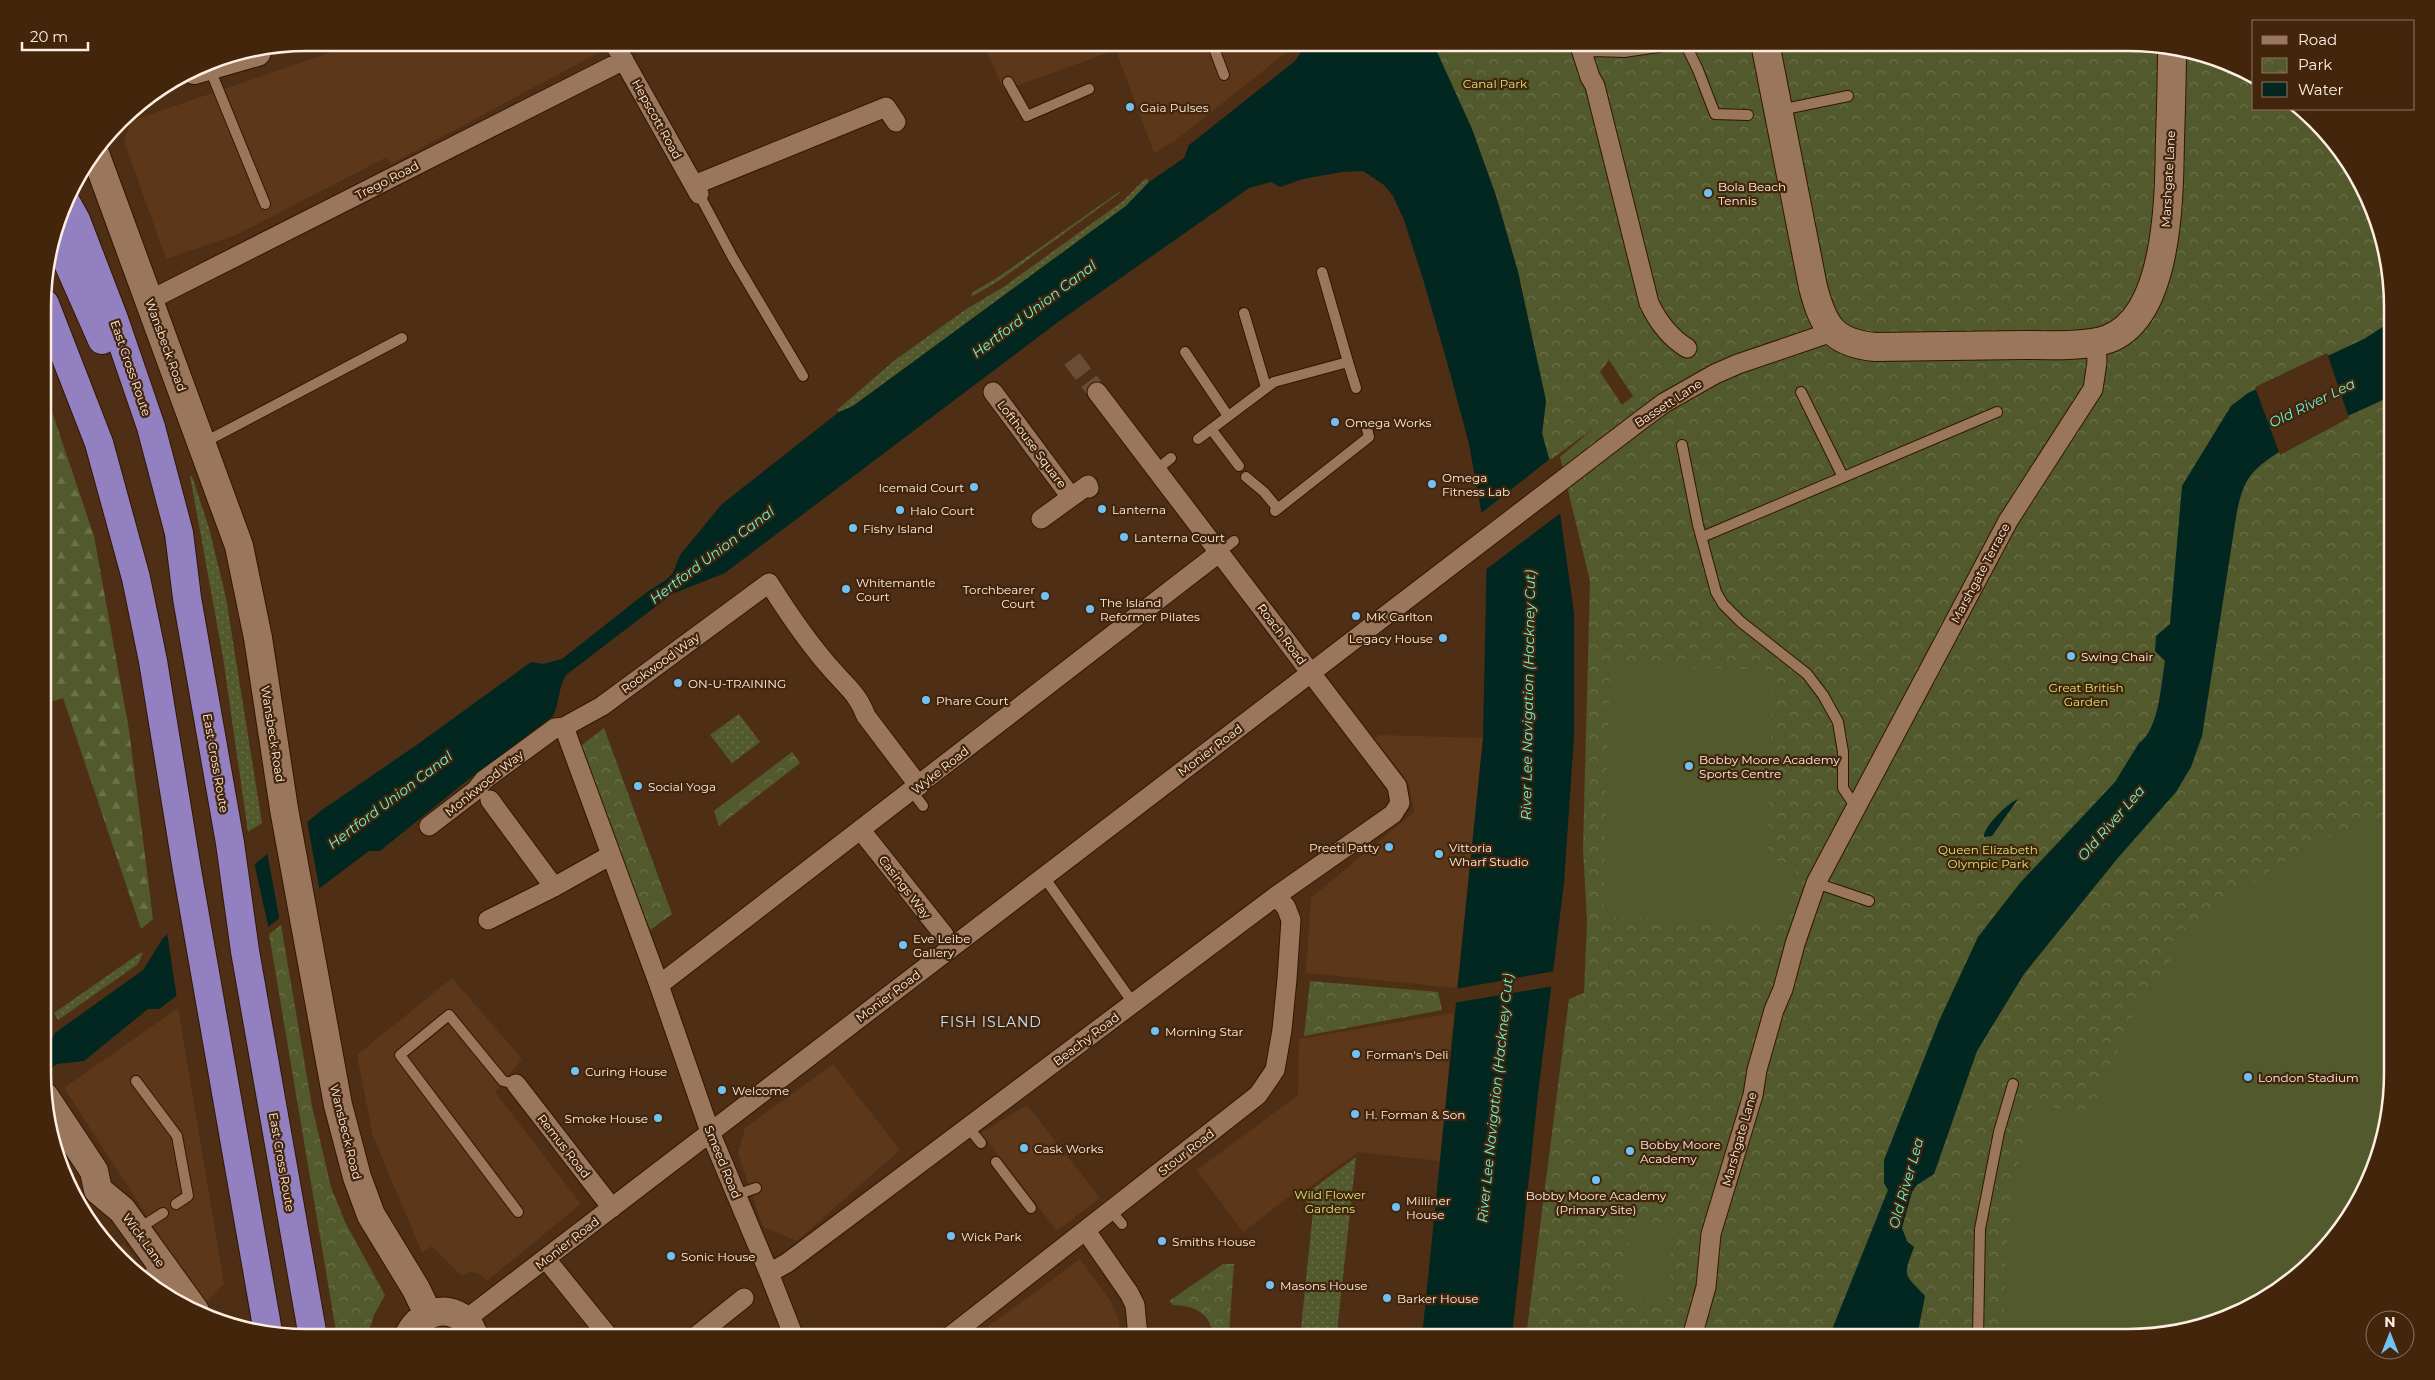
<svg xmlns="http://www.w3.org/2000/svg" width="2435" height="1380" font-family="Montserrat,sans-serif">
	<defs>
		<pattern id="grass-dots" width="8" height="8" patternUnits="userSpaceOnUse" patternTransform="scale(1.25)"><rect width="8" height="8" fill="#51592d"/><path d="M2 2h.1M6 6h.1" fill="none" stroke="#6b714b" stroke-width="1.8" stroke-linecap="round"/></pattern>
		<pattern id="forest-firs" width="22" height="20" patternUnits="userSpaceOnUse" patternTransform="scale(1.25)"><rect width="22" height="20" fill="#51592d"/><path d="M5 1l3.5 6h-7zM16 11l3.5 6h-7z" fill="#6b714b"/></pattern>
		<pattern id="park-crowns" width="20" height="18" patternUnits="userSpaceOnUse" patternTransform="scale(1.25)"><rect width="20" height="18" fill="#51592d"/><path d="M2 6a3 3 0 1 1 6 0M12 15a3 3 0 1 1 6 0" fill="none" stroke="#6b714b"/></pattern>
	</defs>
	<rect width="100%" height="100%" fill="#4e2f16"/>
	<path fill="#5c3719" d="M355,43h237l6,10 -207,111 -4,-7 -151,78 -70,24 -42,-118 7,-20 201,-69z
		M986,43h307l-5,8 -112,89 -22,13 -38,-103 -112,40 -16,-35z
		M1380,735l103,3 -26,250 -151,-15 5,-75 103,-86 -5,-29 -35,-45z
		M452,978l70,81 -27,33 86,112 -94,77 -9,-8 -9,-1 -7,4 -30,-30 -10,7 -49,-117 -16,-81z
		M178,1008l46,276 -20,20 -140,-216z
		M1454,1013l-14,148 -82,-9 -58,42 -3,-3 -54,41 -46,-62 101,-75 1,-56z
		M833,1064l67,86 -103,91 -34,-14 -25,-74 7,-25z
		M1027,1105l73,93 -43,33 -76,-98z
		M123,1243l3,3 25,39 -19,-13 -17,-20z
		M1080,1259l32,44 7,18 2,16h-147z"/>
	<path fill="url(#grass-dots)" d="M1146,178l3,4 -23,24 -273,200 -14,6 -2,-2 58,-50 70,-50 40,-24 118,-85z
		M1119,192l1,1 -14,10 -106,77 -29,17 2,-5 24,-14z
		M190,476h2l17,52 17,70 36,225 -14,9 -25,-175z
		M739,714l21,28 -28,21 -22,-28z
		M140,953h3l-5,11 -80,56 -4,-7z
		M1356,1157l-19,175 -36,-3 12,-118 -10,-15z"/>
	<path fill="url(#forest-firs)" d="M45,391l49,145 35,194 24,189 -12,10 -78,-231 -18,6z"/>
	<path fill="url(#park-crowns)" fill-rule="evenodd" d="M1432,43h697l68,9 57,23v34h49l45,51 31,62 13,67v801l-9,52 -26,63 -30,43 -52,45 -62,31 -68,13h-619l43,-338 15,-6 3,-73 -4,-71 7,-268 -30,-124 34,-29 -45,33 -7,-28 4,-32 -28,-129 -22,-76 -24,-67zM1609,360l24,36 -11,9 -22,-33z
		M604,728l68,186 -29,21 -66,-186z
		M792,752l8,11 -81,63 -5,-15z
		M281,925l31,181 19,81 14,35 40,73 -11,20 -7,22h-30l-68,-403z
		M1310,981l128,11 4,18 -138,26z
		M1223,1264h11l-5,69 -17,-3c-5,-20 -21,-24 -39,-25l-4,-4z"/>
	<path fill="#51592d" d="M1610,665l163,5 -6,191 31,2 -13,58 -182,-4z
		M2392,817v273l-9,52 -26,63 -30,43 -52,45 -62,31 -68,13h-141c-1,-79 8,-160 29,-236l56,16 42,-97 46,-70 27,-30 69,-52 47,-28 53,-19z
		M1630,1221l43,2 -5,78 -43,-1z"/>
	<path fill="#022620" d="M1307,43h126l39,86 24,67 22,76 28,129 -4,32 14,51 18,129v123l-10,147 -26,211 -26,243h-90l61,-599 4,-195 -18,-99 -20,-75 -26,-90 -19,-59 -11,-24 -9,-11 -21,-14 -21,1 -39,7 -23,8 -9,-5 -22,6 -191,134 -333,251 -53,21 -106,81c-8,12 -6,28 -13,41l-89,67 -84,68h-11l-210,158h-11l-64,52 -27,3 -12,9v-21l10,-19 88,-63 20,-32 159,-128 96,-66 113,-82 12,2 19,-5 85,-67 19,-12 7,-7 7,-18 42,-51 117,-92 14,-6 273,-200 23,-24 35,-24 5,-13 106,-84z
		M2392,321v75c-33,15 -121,52 -141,79 -8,10 -11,23 -14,36l-35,225 -11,31 -15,25 -59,67 -93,115 -47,77 -43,123 -17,11 -5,7 -10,36 5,13 7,6c-11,30 -11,26 11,49l-8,41h-88l59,-147 -4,-7v-23l55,-139 39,-84 42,-54 95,-101 24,-39c20,-13 22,-59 26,-82l-10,-10 1,-15 14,-12 12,-138 49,-80 17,-13 116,-54z
		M2018,799l-26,37 -8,1c-1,-10 24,-34 34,-38z"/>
	<path fill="#4e2f16" d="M2327,353l22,65 -69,37 -25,-68z
		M1551,458l7,25 4,29 -78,59v-27l-4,-30z
		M307,821l13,71 -40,30 -13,-70z
		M254,862l15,68 -92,69 -10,-67z
		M1555,971l-1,15 -101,17 2,-14z"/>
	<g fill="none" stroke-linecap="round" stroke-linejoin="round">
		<path stroke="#684c35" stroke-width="19" stroke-dasharray="19 9" stroke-linecap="butt" d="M1072,359l25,33"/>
		<defs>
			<path id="lane" d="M1212,43l12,32
				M1584,54l10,-3 30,1 61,-9 13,27 17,44 33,1
				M209,67l56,137
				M1008,82l19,34 62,-27
				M1780,110l68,-14
				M700,196l33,62 70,118
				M1322,272l26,90
				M1244,313l22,74
				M1185,352l43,64
				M1801,392l42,85
				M1211,429l28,37
				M1198,439l76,-57 74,-20 8,26
				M203,443l199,-105
				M1682,445l16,80 18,67 7,12 18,18 66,52 16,21 15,27 5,30v36l12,18
				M1156,470l15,-12
				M1246,477l18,15 14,17
				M1275,511l94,-74 -2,-8
				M1702,537l295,-125
				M1220,552l14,-11
				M912,791l11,15
				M1044,877l89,126
				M1816,883l53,18
				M136,1081l41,55 11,60 -12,8
				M516,1084l-13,-3 -54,-66 -49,40 118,157
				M968,1127l13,16
				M996,1162l35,46
				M736,1195l20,-7
				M1111,1211l11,13
				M138,1229l25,-16
				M145,1281l11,-19
				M1978,1337l2,-108 19,-97 14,-48"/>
			<path id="street" d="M614,43l85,151
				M1579,43l11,34 5,9 54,217c9,19 20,34 38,45
				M694,185l192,-78 10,15
				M150,300l474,-240
				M993,392l78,105
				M1041,519l47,-34 1,3
				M564,727l95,258 51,147 59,141 25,64
				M490,800l64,87
				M429,826l47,-36 8,-10 71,-52 9,-1 38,-21 167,-123c19,30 41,63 66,90 14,16 23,22 31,43l53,70
				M867,838l77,97
				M488,920l66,-33 57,-32
				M659,985l561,-433
				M516,1084l96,124
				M1086,1231l43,62 6,12 3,32
				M546,1259l63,78
				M769,1273l18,-10 489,-367 117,-82 7,-11 -3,-17 -300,-394
				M465,1320l1176,-900 23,-17 51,-29 23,-10 94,-32
				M695,1337l49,-39
				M949,1337l309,-242 17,-25 7,-40 5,-51 4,-59 -5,-13 -10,-11
				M1692,1337l14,-50 5,-53 42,-139 4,-25 17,-60 9,-21 12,-45 21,-61 192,-362 85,-132 4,-27 -1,-21"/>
			<path id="secondary" d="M1765,43l48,244c10,38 19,56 62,60 49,-1 98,-1 147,-2 24,0 65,2 86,-6 62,-23 61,-146 62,-200 1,-30 2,-60 2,-91
				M194,70l63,-18
				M96,156l143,390 19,92 26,171 54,296 19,72 14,38 45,74 12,25
				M45,1097l49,74 4,19 24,20 73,101
				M408,1337c9,-22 36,-35 57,-17 5,4 7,12 10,17"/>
			<path id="highway" d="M66,202l10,18 38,99 37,108 28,106 8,65 43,245 15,108 68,386
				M56,236l46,104
				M45,304l54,139 37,135 17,83 34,209 81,462"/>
		</defs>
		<use href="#lane" stroke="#331600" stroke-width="12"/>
		<use href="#street" stroke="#331600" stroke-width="21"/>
		<use href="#secondary" stroke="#331600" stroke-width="30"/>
		<use href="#highway" stroke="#331600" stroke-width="30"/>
		<use href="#lane" stroke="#9a765c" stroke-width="10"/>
		<use href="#street" stroke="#9a765c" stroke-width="19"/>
		<use href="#secondary" stroke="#9a765c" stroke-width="28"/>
		<use href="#highway" stroke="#9380c0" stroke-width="28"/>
	</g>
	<g fill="#70c2f4" stroke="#43250c" stroke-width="2">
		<circle cx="1130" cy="107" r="5"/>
		<circle cx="1708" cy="193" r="5"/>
		<circle cx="1335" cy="422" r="5"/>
		<circle cx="1432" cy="484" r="5"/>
		<circle cx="974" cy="487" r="5"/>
		<circle cx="1102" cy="509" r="5"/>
		<circle cx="900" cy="510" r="5"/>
		<circle cx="853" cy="528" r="5"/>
		<circle cx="1124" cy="537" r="5"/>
		<circle cx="846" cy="589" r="5"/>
		<circle cx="1045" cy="596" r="5"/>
		<circle cx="1090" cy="609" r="5"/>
		<circle cx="1356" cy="616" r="5"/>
		<circle cx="1443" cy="638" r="5"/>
		<circle cx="2071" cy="656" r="5"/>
		<circle cx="678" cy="683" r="5"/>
		<circle cx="926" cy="700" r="5"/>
		<circle cx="1689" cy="766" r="5"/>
		<circle cx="638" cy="786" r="5"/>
		<circle cx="1389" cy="847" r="5"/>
		<circle cx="1439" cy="854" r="5"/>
		<circle cx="903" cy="945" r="5"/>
		<circle cx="1155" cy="1031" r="5"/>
		<circle cx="1356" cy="1054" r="5"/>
		<circle cx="575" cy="1071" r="5"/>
		<circle cx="2248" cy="1077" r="5"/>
		<circle cx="722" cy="1090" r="5"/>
		<circle cx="1355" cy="1114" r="5"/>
		<circle cx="658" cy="1118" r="5"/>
		<circle cx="1024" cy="1148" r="5"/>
		<circle cx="1630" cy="1151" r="5"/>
		<circle cx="1596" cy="1180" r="5"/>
		<circle cx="1396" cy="1207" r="5"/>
		<circle cx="951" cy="1236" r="5"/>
		<circle cx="1162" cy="1241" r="5"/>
		<circle cx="671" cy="1256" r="5"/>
		<circle cx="1270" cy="1285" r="5"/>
		<circle cx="1387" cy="1298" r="5"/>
	</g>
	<g text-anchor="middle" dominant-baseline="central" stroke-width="4.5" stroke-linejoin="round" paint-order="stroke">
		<g font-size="12" fill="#d3e678" stroke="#43250c">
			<text x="1495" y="83">Canal Park</text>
			<text x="2086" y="687">Great British<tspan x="2086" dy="14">Garden</tspan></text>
			<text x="1988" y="849">Queen Elizabeth<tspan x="1988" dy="14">Olympic Park</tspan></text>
			<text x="1330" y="1194">Wild Flower<tspan x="1330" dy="14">Gardens</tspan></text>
		</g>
		<g font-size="12" fill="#feeee2" stroke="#43250c" text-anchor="start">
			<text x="1140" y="107">Gaia Pulses</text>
			<text x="1718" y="186">Bola Beach<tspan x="1718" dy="14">Tennis</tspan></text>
			<text x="1345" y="422">Omega Works</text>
			<text x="1442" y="477">Omega<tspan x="1442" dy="14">Fitness Lab</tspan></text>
			<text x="964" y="487" text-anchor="end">Icemaid Court</text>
			<text x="1112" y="509">Lanterna</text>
			<text x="910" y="510">Halo Court</text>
			<text x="863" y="528">Fishy Island</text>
			<text x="1134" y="537">Lanterna Court</text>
			<text x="856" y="582">Whitemantle<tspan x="856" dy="14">Court</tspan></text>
			<text x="1035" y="589" text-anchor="end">Torchbearer<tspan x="1035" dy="14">Court</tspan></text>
			<text x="1100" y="602">The Island<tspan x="1100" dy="14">Reformer Pilates</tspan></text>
			<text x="1366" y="616">MK Carlton</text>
			<text x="1433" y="638" text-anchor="end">Legacy House</text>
			<text x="2081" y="656">Swing Chair</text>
			<text x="688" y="683">ON-U-TRAINING</text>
			<text x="936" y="700">Phare Court</text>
			<text x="1699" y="759">Bobby Moore Academy<tspan x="1699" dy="14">Sports Centre</tspan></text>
			<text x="648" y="786">Social Yoga</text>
			<text x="1379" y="847" text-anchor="end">Preeti Patty</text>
			<text x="1449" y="847">Vittoria<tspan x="1449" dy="14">Wharf Studio</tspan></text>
			<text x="913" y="938">Eve Leibe<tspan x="913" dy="14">Gallery</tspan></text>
			<text x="1165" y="1031">Morning Star</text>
			<text x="1366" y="1054">Forman's Deli</text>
			<text x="585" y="1071">Curing House</text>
			<text x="2258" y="1077">London Stadium</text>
			<text x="732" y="1090">Welcome</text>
			<text x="1365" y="1114">H. Forman &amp; Son</text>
			<text x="648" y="1118" text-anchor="end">Smoke House</text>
			<text x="1640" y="1144">Bobby Moore<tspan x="1640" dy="14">Academy</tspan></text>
			<text x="1034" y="1148">Cask Works</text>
			<text x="1596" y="1195" text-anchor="middle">Bobby Moore Academy<tspan x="1596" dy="14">(Primary Site)</tspan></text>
			<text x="1406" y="1200">Milliner<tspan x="1406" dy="14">House</tspan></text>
			<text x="961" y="1236">Wick Park</text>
			<text x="1172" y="1241">Smiths House</text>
			<text x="681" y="1256">Sonic House</text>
			<text x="1280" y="1285">Masons House</text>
			<text x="1397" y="1298">Barker House</text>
		</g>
		<g font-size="12" fill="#feeee2" stroke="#43250c">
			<text transform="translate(657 119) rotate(61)">Hepscott Road</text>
			<text transform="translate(2168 179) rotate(-87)">Marshgate Lane</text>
			<text transform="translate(387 180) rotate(-27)">Trego Road</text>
			<text transform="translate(166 345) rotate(70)">Wansbeck Road</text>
			<text transform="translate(131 368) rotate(71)">East Cross Route</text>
			<text transform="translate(1668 403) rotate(-33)">Bassett Lane</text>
			<text transform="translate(1032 444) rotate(53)">Lofthouse Square</text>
			<text transform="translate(1980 573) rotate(-62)">Marshgate Terrace</text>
			<text transform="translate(1282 634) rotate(53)">Roach Road</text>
			<text transform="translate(660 663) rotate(-36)">Rookwood Way</text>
			<text transform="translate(273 734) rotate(81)">Wansbeck Road</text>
			<text transform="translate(1210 750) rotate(-37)">Monier Road</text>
			<text transform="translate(216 763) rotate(80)">East Cross Route</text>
			<text transform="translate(940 770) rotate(-38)">Wyke Road</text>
			<text transform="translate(484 783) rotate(-39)">Monkwood Way</text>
			<text transform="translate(905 887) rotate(52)">Casings Way</text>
			<text transform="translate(888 996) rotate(-37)">Monier Road</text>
			<text transform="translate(1086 1039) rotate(-37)">Beachy Road</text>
			<text transform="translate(346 1132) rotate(76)">Wansbeck Road</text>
			<text transform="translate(1739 1139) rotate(-74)">Marshgate Lane</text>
			<text transform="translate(564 1146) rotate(52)">Remus Road</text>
			<text transform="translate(1186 1152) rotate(-38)">Stour Road</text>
			<text transform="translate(282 1162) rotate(80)">East Cross Route</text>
			<text transform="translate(723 1162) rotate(68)">Smeed Road</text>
			<text transform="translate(144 1240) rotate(54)">Wick Lane</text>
			<text transform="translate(567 1243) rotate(-38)">Monier Road</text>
		</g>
		<g font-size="14" font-style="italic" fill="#62fbdd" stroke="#43250c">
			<text transform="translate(1034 309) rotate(-37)">Hertford Union Canal</text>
			<text transform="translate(2312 403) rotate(-26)">Old River Lea</text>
			<text transform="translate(712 555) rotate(-37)">Hertford Union Canal</text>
			<text transform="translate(1528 695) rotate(-89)">River Lee Navigation (Hackney Cut)</text>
			<text transform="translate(390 800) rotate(-37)">Hertford Union Canal</text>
			<text transform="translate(2111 823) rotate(-49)">Old River Lea</text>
			<text transform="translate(1495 1098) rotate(-84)">River Lee Navigation (Hackney Cut)</text>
			<text transform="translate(1906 1183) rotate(-74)">Old River Lea</text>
		</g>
		<g font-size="14" letter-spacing="1" fill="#c8e5f8" stroke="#43250c">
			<text x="991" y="1022">FISH ISLAND</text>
		</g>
	</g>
	<path d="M0 0H2435V1380H0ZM307 51H2128A256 256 0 0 1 2384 307V1073A256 256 0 0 1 2128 1329H307A256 256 0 0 1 51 1073V307A256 256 0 0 1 307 51Z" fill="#43250c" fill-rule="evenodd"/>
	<path fill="none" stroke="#feeee2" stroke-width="2.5" d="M307 51H2128A256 256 0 0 1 2384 307V1073A256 256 0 0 1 2128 1329H307A256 256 0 0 1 51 1073V307A256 256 0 0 1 307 51Z"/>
	<rect x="2252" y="20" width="162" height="90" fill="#43250c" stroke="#8e7562"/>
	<rect x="2262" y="36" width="25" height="8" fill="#9a765c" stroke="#8e7562"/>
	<text x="2298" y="45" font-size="15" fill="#feeee2">Road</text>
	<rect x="2262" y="58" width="25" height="15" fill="url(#park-crowns)" stroke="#8e7562"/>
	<text x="2298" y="70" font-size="15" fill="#feeee2">Park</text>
	<rect x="2262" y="82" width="25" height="15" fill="#022620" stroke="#8e7562"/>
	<text x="2298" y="95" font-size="15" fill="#feeee2">Water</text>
	<g transform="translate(2390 1335)"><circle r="24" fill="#43250c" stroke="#8e7562"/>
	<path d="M0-4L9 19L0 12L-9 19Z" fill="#70c2f4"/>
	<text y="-8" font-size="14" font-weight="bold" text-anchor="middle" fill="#feeee2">N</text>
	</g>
	<path d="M22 42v8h66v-8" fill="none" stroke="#feeee2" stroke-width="2.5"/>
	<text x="30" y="42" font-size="15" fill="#feeee2" stroke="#43250c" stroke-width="4" paint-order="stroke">20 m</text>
</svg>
